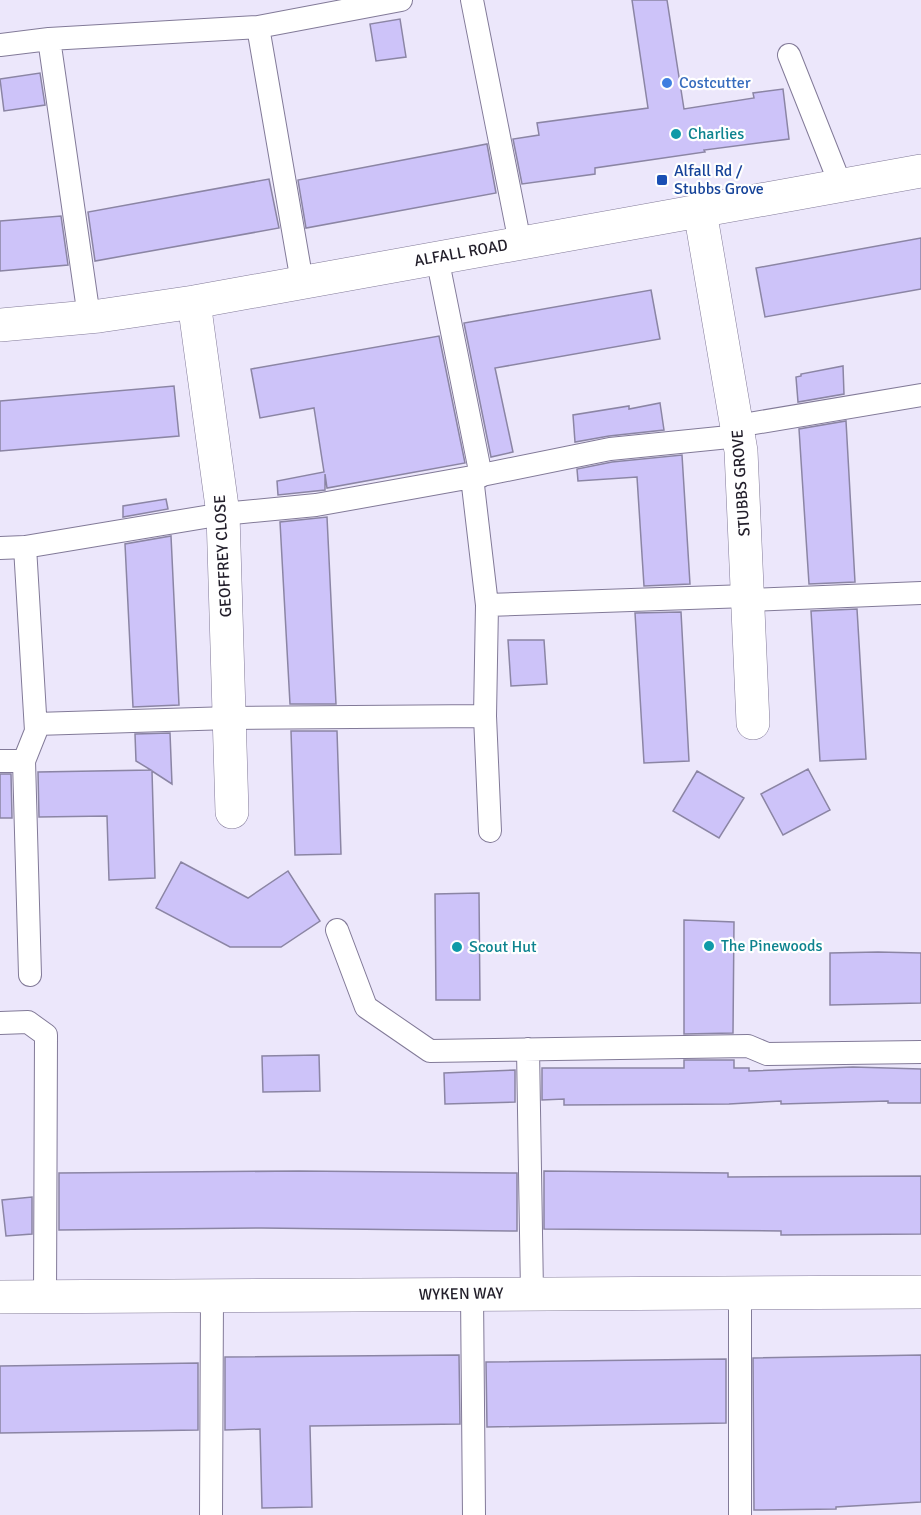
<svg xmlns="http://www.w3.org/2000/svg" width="921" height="1515" font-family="Signika,sans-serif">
	<rect width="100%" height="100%" fill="#ece7fb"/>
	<path fill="#cdc3f9" stroke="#8b85a4" stroke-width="1.5" d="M632,0h35l17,109 70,-11 -1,-5 30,-4 6,50 -85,11 1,2 -110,16v6l-73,10 -9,-45 26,-4 -2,-12 111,-15z
		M400,19l6,38 -30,4 -6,-37z
		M40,73l5,32 -41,6 -4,-32z
		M487,144l9,49 -190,35 -8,-48z
		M269,179l10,49 -184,33 -7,-49z
		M61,216l7,49 -68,6v-50z
		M921,238v51l-156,28 -9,-49z
		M651,290l9,49 -165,29 18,84 -22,5 -27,-134z
		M439,336l26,127 -138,25 -2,-14v16l-47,5 -1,-14 47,-9 -10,-64 -54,10 -9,-49z
		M843,366l1,28 -46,8 -2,-25 5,-1v-2z
		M174,386l5,50 -179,15v-50z
		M660,403l4,27 -55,6 -34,6 -2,-27 56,-9v3z
		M846,421l9,161 -46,2 -10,-155z
		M682,455l8,129 -46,2 -7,-109 -59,4 -1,-12 35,-7z
		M166,499l2,10 -45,8v-11z
		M327,517l9,187h-46l-10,-182z
		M171,536l8,169 -46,2 -8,-163z
		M857,609l9,150 -46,2 -9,-150z
		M681,612l8,149 -45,2 -9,-150z
		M508,640h36l3,44 -36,2z
		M291,731h46l4,123 -46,1z
		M170,733l2,51 -20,-13 3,107 -46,2 -2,-64 -68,1 -1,-45 113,-2 -15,-9 -1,-27z
		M808,769l22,41 -47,25 -22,-41z
		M697,771l47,27 -25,40 -46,-27z
		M0,774h11l1,44h-12z
		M181,862l67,36 40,-27 32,50 -39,26h-51l-74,-39z
		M479,893l1,107h-44l-1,-106z
		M684,920l50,2 -1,111 -49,1z
		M878,952l43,1v50l-91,2v-52z
		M319,1055l1,36 -57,1 -1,-36z
		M684,1060h50v8h15v3l104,-4 68,2v34h-33v-2l-107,3v-3l-52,3 -165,1v-6l-22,1v-32h142z
		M515,1070v32l-70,2 -1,-31z
		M299,1171l218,2v58l-255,-3 -203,2v-57z
		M544,1171l184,2v4l193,-1v58l-140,1v-4l-237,-2z
		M32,1197v37l-26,2 -4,-36z
		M459,1355l1,69 -150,2 2,81 -50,1 -2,-79 -35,1v-73z
		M921,1355v147l-85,5v2l-82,1 -1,-152z
		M726,1359v64l-239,4 -1,-65z
		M198,1363v67l-198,3v-67z"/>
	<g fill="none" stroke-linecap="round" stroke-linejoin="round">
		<defs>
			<path id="service" d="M472,0l48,243
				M258,27l143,-27
				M49,39l209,-12 44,255
				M0,45l49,-6 40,278
				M789,55l52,131
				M437,257l44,219
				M737,426l184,-31
				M0,548l25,-1
				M748,600l173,-7
				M487,605l-15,-128 138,-28 129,-13
				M485,716l2,-111 260,-9
				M36,724l194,-6 255,-2 5,115
				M0,761h24
				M337,930l29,77 64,44 318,-5 19,8 154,-2
				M30,975l-6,-214 12,-30 -11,-184 198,-33 93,-9 156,-28
				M0,1023l28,-1 18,13 -1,262
				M528,1049l4,244
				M740,1292v223
				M472,1294l2,221
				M211,1515l1,-219"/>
			<path id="minor" d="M700,211l41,240 12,272
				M194,302l29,212 9,298
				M0,325l99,-9 95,-14 727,-131
				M0,1297l921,-5"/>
		</defs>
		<use href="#service" stroke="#827a98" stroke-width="24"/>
		<use href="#minor" stroke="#827a98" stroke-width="34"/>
		<use href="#service" stroke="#fff" stroke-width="22"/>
		<use href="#minor" stroke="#fff" stroke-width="33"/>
	</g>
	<circle fill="#3f7fe0" stroke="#fff" stroke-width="2" cx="667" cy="83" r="6"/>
	<g fill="#0f9aa8" stroke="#fff" stroke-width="2">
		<circle cx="676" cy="134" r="6"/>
		<circle cx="709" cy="946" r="6"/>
		<circle cx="457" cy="947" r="6"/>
	</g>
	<rect fill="#1a4fb4" stroke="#fff" stroke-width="2" x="656" y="174" width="12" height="12" rx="3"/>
	<g text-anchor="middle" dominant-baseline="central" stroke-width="4.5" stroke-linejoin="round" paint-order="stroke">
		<g font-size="16" fill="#366cbe" stroke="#fff" text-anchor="start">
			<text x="679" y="83">Costcutter</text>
		</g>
		<g font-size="16" fill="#0d838f" stroke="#fff" text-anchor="start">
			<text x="688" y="134">Charlies</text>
			<text x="721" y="946">The Pinewoods</text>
			<text x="469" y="947">Scout Hut</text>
		</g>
		<g font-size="16" fill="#164399" stroke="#fff" text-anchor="start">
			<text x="674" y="171">Alfall Rd /<tspan x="674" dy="18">Stubbs Grove</tspan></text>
		</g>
		<g font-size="16" fill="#221e2a" stroke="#fff">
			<text transform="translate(461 253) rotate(-10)">ALFALL ROAD</text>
			<text transform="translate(741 483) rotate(-94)">STUBBS GROVE</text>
			<text transform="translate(223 556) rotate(-93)">GEOFFREY CLOSE</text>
			<text transform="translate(461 1294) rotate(-1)">WYKEN WAY</text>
		</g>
	</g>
</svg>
